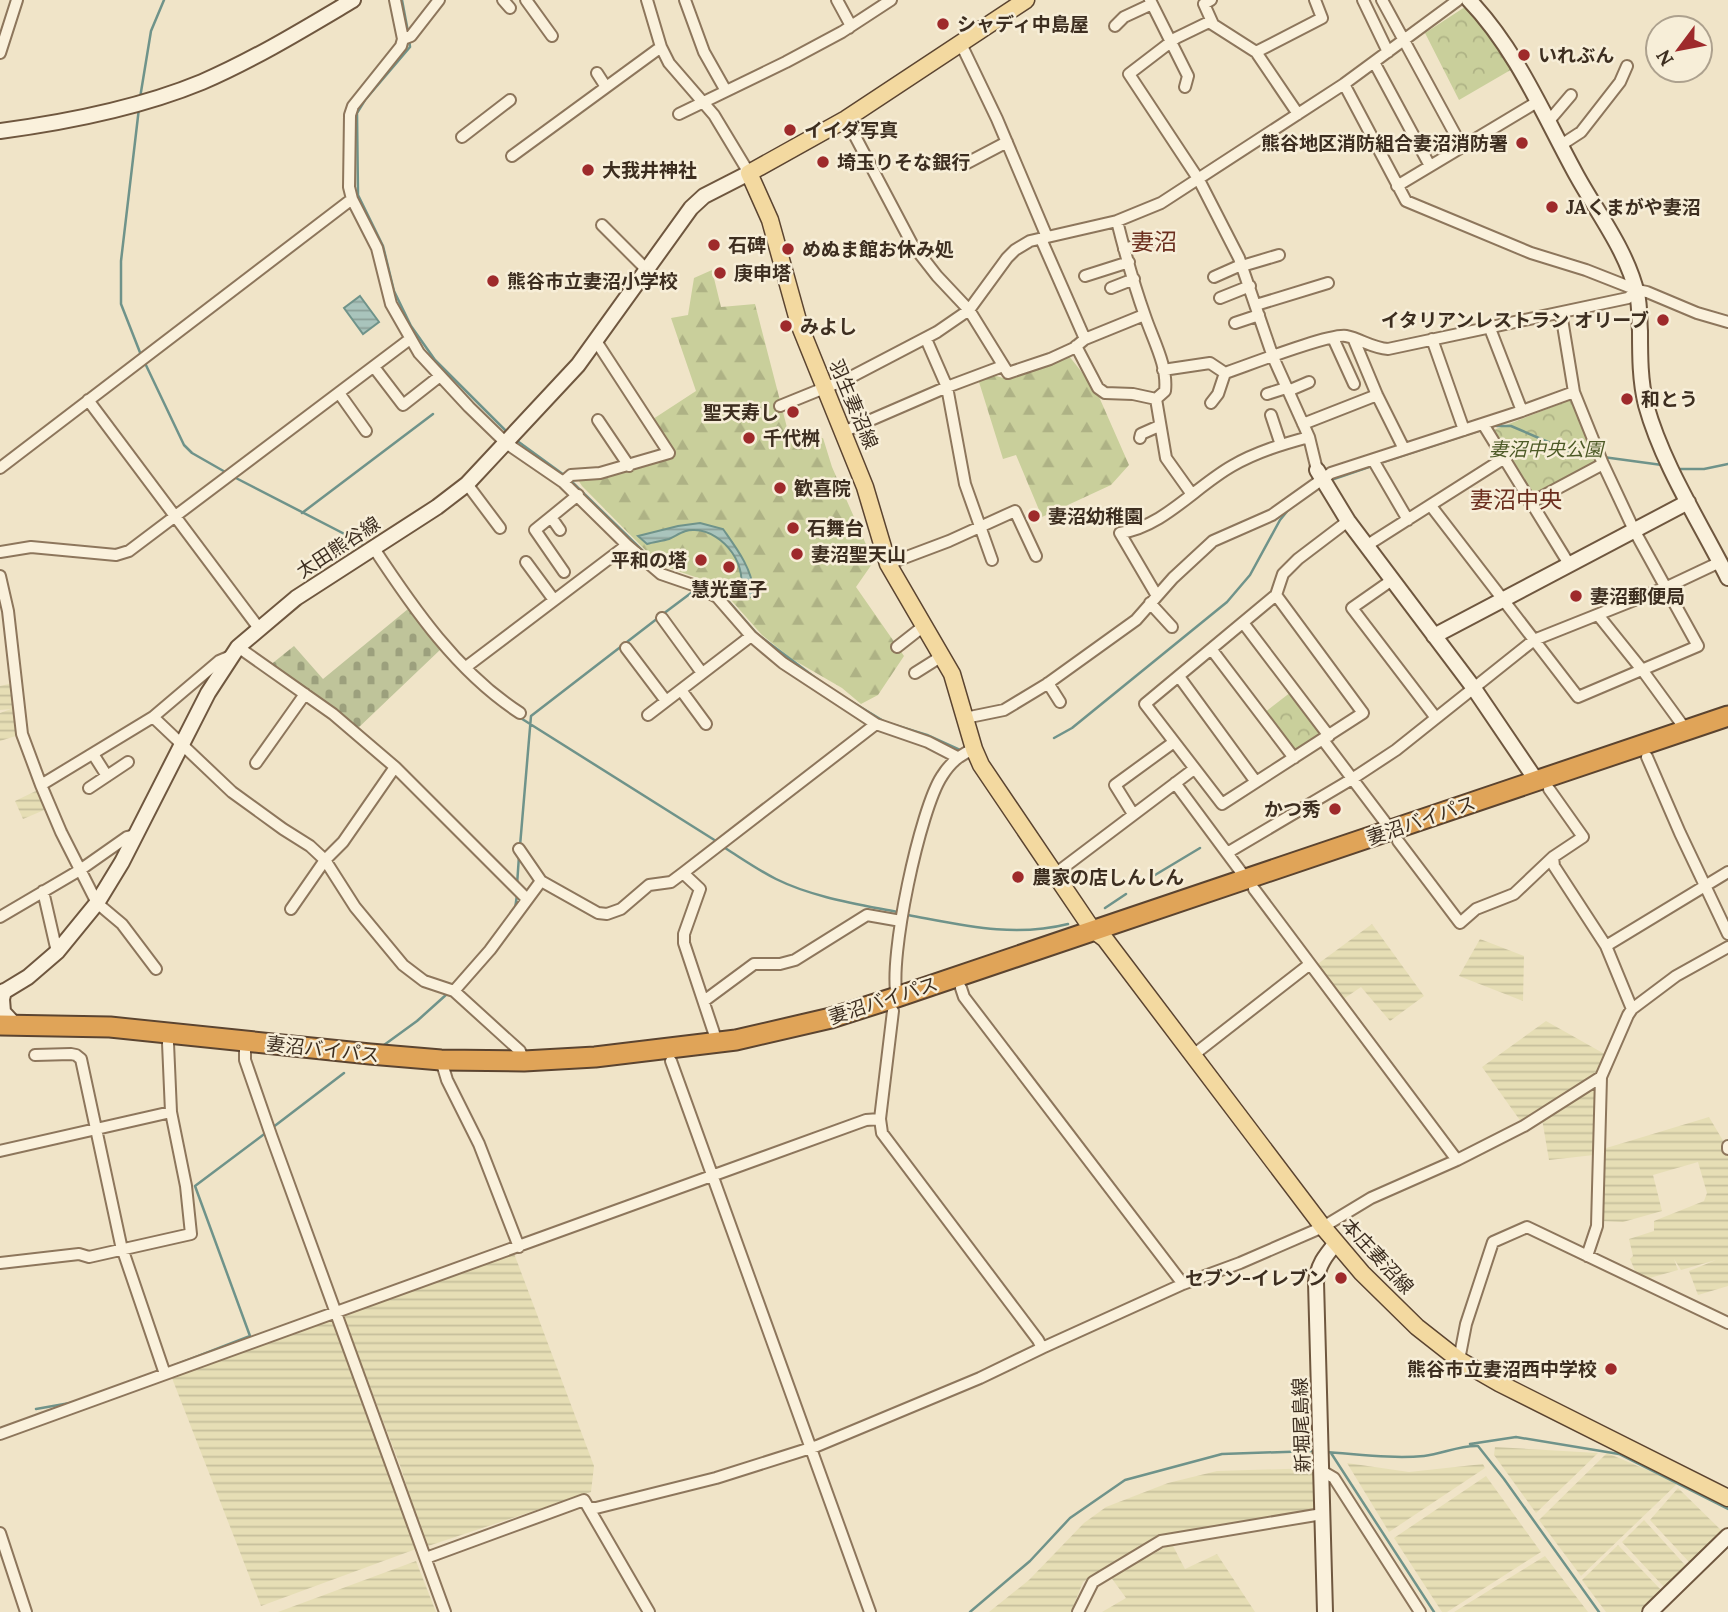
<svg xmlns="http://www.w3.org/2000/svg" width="1728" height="1612" font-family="Lora,'Noto Sans JP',serif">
	<defs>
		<pattern id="farmland-rules" width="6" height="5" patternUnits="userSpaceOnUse" patternTransform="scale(1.75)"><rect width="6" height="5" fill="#e6deb5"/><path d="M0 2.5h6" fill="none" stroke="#c6bf9b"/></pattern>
		<pattern id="forest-firs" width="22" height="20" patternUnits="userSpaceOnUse" patternTransform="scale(1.75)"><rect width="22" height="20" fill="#c9cf9b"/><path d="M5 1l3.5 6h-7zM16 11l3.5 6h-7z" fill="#aeb285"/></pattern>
		<pattern id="cemetery-stones" width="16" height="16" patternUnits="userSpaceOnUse" patternTransform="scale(1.75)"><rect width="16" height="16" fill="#bfc49a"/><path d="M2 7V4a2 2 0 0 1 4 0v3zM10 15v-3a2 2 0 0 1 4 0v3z" fill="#9ca07d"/></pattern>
		<pattern id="park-crowns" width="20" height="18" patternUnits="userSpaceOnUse" patternTransform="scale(1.75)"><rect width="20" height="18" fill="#c9cf9b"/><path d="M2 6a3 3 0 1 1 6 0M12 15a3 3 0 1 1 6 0" fill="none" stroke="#aeb285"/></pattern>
		<pattern id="water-rules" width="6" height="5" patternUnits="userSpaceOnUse" patternTransform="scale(1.75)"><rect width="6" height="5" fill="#a9c4bc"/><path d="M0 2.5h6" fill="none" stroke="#8ba098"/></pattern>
	</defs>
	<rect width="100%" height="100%" fill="#f0e4c8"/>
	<path fill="url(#farmland-rules)" d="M13,683v25l4,-1 5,27 -22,7v-28l11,-4 -11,1v-24z
		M40,789l9,19 -26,11 -8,-18z
		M1372,924l52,72 -34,25 -29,-34 -19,13 -27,-34z
		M1480,939l44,17 -1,45 -64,-25z
		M1546,1021l64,36 -9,20 -77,49 -42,-59z
		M1598,1087l-4,68 -45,5 -7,-41z
		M1709,1117l19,32v137l-30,9 -9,-24 27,-11 -35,10 -7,-11 4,11 -32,9 -10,-6 -6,-14 3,-3 -4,-17 25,-8v-10l50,-20 3,-8 -9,-31 -45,13 9,36 -39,11 -24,-1 4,-72z
		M512,1248l82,218 -3,26 -166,55 -24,-79 -60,-157z
		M332,1315l60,155 24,79 -155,57 -91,-233z
		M1495,1447l103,6 -62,60 -42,-58z
		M1607,1453l71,30 -97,93 -42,-56z
		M1347,1463l62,9 74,-8 2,4 -96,64z
		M1315,1468v44l-147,24 -64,32 -21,14 -12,30h-82l40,-32 55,-57 22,-16 62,-24 49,-12z
		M1486,1476l55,76 -94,60h-5l-48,-74z
		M1678,1488l45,44 -33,31 -40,-43z
		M1644,1520l43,47 -23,20 -42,-45z
		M1172,1544l13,25 32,-15 38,58h-153l24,-14 -16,-22z
		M1618,1545l44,46 -22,21h-34l-24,-32z
		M1545,1556l43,56h-134z
		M416,1561l20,51h-158z"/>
	<path fill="url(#forest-firs)" d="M712,270l9,37 34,-3 36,139 4,2 28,-7 9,29 40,91v6l-16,23 48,69 -26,39 -17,9 -19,-16 -50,-29 -30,-24 -38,-43 -17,-11 -47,-16 -78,-79 -4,-6 58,-11 36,-13 -22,-35 46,-30 -25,-73 17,-3 6,-37z
		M1069,356l27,34 33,75 -18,20 -69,32 -26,-62 -13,4 -24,-77 14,-7 10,3z"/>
	<path fill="url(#cemetery-stones)" d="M408,609l33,40 -85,81 -87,-64 25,-20 29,33z"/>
	<path fill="url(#park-crowns)" d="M1468,5l46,63 -55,32 -34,-67z
		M1570,400l30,62 -69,37 -40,-68z
		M1291,692l33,43 -30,17 -30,-39z"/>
	<path fill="url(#water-rules)" stroke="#6f938a" stroke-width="2" d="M360,296l19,26 -16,12 -19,-26z
		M700,523l23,6c14,20 28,38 31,63l-5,6 -9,1 -2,-4c13,-27 -14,-64 -43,-65 -10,-1 -17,5 -26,9 -7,2 -15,3 -22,5l-9,-8 40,-10z"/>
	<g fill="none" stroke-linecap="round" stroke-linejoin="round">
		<path stroke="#6f938a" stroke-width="2.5" d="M402,0l6,32
			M409,39l1,8 -45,53 -8,13 1,82 25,51 11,45 17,35 24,34 73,73
			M140,98l11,-67 13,-31
			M139,108l-18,153v43l20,51
			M144,361l40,84 8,8 35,20
			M1497,426h14l65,28 20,2
			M516,440l48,35
			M1603,457l59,8
			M1383,462l95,-31
			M1675,469h29l24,-5
			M232,476l130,67 3,4
			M569,479l78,76
			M1331,480l38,-13
			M302,513l131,-99
			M696,580l28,16 33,38 68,51
			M663,614l28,-21
			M849,700l36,22 42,13 33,15
			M519,717l197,124
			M1054,738l18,-10 155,-126 23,-27 30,-55 9,-11
			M520,846l11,-130 127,-98
			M725,848c16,10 33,22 51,31 36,18 81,25 121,33
			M1155,875l45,-27
			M517,885l2,-29
			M1105,908l21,-14
			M515,909l2,-14
			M908,915c54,10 105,23 160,9
			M384,1045l33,-24 30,-27
			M272,1128l72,-55
			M170,1367l80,-31 -55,-150 72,-54
			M36,1409l34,-6
			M1470,1444l46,-7 103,17 109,55
			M1324,1452c33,2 67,7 100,4 19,-2 35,-11 54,-10l26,33 95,133
			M1331,1453l103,159
			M970,1612l60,-51 40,-43 55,-38 97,-26 92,-3"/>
		<defs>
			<path id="street" d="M395,0l8,39
				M439,0l-28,36 -8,3 -2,7 -48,60 -3,9 -1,72 3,12 25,49 14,56 28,49 50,54 37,36 57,39 64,63 34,29 35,12 21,11 34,39 32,27 93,61 52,18 29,15
				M503,0l7,8
				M526,0l26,36
				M647,0l14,47 8,16 45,52 35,58
				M685,0l19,52 22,39
				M837,0l13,24 -1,4
				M1150,0l38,76 -3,11
				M1211,0l-7,4 9,20
				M1363,0l25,52
				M1382,0l80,147
				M1115,26l9,-9 28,-13
				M961,44l36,75 50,118
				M1256,52l66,-34 -7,-18
				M0,53l17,-53
				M1374,62l56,104
				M597,73l9,14
				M1344,84l62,117 125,52 55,17 51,20 10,2 50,21 31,9
				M679,114l107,-52 56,-30 49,-32
				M1298,114l-42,-62 -47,-30 -33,16 -47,36 70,106 40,78 34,99 36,80 8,33
				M846,119l66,125 25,32 32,34 39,63 42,-14 24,-11 11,-9 59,-24
				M1548,122l23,-27
				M462,137l48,-37
				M1561,145l20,-13 39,-50 7,-16
				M512,156l149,-109
				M967,163l40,-21
				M1397,186l140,-84
				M1117,221c8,32 17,64 28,95 8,24 23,50 20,75l-9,8 10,59 25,35
				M602,225l45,45
				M1041,239l44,100
				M1124,249l38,-11
				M1242,266l37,-11
				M1085,276l44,-14
				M1214,277l27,-12
				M1111,288l23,-9
				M1220,298l30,-12
				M1256,305l72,-22
				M1235,323l24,-8
				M1489,326l33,85
				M1333,338l21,46
				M926,339l21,48 18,97 27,76
				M1432,339l32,91
				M1354,340l23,55 27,54
				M1076,346l22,42 7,5 28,1 23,5
				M374,367l29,38 37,-29
				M1163,370l47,-7 15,10c21,-7 105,-40 121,-37 15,3 26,12 42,13l240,-51 9,-8
				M1288,391l21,-9
				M339,393l27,38
				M1267,394l19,-6
				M88,400l170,227
				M1211,403l7,-9 7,-21
				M780,406l69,-28 88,-46 32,-22 38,-52 8,-8 15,-9 87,-20 44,-18 183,-119 114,-84
				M1271,415l10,30
				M598,420l31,46
				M1303,424l74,-29
				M1483,424l86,140
				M843,432l104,-45 56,-21
				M1140,438l1,-4 18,-8
				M1373,460l35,60
				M0,468l352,-269
				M563,482l8,-7 29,-2 69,-20 -73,-112
				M467,484l33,44
				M1530,503l73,-39
				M1431,506l147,191 120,-51 -64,-116 -31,-66 -29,-72
				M551,517l9,13
				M1366,546l137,-87
				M373,547c40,61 85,126 147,166
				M0,552l31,-5 85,8 13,-4 281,-212
				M526,562l28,38
				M888,564l61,-23 66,-30 21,45
				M564,572l-29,-42 43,-35
				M0,576l8,35 14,123 19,51 20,47 36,71 25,21 34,45
				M1392,580l-40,28 84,110
				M1276,595l87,118 -141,91 -77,-100 131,-109 7,-21 15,-15 50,-38
				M1157,596l-37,-63c43,-6 75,-46 112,-67 24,-14 51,-22 77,-29
				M1150,603l22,24
				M1598,615l45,56 43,59
				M662,618l40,55
				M1244,624l85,112
				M238,647l95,67 62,53 132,132
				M897,647l28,-22
				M626,648l40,53
				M1212,650l82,108
				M466,667l161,-122
				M915,673l27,-17
				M1180,678l76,104
				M1048,683l12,19
				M681,690l25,34
				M648,715l103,-79
				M153,717l79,75 51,37 27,17 15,14 30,47 48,58 21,16 30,10 66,60 4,10
				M965,718l39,-8 43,-26 89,-64 37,-42 40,-37 59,-26 59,-42 191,-62 52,-19 -13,-79
				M1323,740l68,90
				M93,754l14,22
				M1647,757l33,76 48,101
				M256,763l49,-69
				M1175,783l72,97
				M41,785l112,-68 66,-56 14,-6
				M89,788l39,-26
				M1133,814l-18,-29 59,-43
				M1398,841l62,82 16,-14 38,-15 39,-37 30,-20 -34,-48
				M519,849l22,32
				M1227,853l125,-74 44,-29 138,-110 133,-53 53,-25
				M1553,857l1,9 52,80 26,63
				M683,873l17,16 -16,45v9l33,99
				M1055,874l139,-105
				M1254,889l203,271
				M43,891l14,61
				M291,909l34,-49 18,-18 52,-75
				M0,917l80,-47 47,-33 8,-2
				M1606,946l122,-74
				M961,988l3,9 219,287
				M454,991l36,-41 51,-69 57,32 9,1 14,-5 28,-24 22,-3 12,-9 193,-149
				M897,997c-9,-38 23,-188 45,-221 8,-13 17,-21 32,-27
				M704,1001l50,-37h26l15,-4 72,-45 34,6
				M893,1011l-13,108 2,14 156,207 4,8
				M245,1040v20l26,75 174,477
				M35,1055l36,-1 5,1 5,4 40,186 44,129
				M1192,1056l118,-92
				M441,1060l6,20 32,64 40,103
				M671,1061l199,551
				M1728,1146v3
				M0,1151l171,-39
				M1587,1256l10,-30 4,-149 27,-62 4,-6 44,-33 52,-29
				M0,1263l79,-9 10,3 102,-23 -5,-48 -15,-74 -3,-69
				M1459,1360l7,-36 27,-82 34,-15 201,96
				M0,1434l866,-314 14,-1
				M1322,1471l12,7 86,134
				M589,1508h7l120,-30 101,-32 163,-68 62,-30 141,-64 57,-21 83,-36 48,-29 86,-38 67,-34 77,-49
				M0,1533l26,79
				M426,1558l158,-58 65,112
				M1078,1612l15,-30 68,-41 161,-27"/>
			<path id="secondary" d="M1469,0c48,50 75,116 108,176 21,38 50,75 60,118 3,12 2,25 3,37 0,25 0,50 6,74 17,61 54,117 82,173
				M0,131c68,-9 139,-23 202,-49 53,-23 102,-53 151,-82
				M1317,470l31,51 125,166 63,93
				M1434,636l254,-134
				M4,991l-2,8 1,13 12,13
				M0,994l28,-17 29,-25 40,-49 25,-41 86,-169 30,-46 58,-49 141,-91 30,-23 111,-119 113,-157 13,-12 45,-23
				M1325,1612l-9,-330c2,-17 9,-26 20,-39
				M1650,1612l78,-76"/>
			<path id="primary" d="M1026,0l-180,119 -97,54 21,47 29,104 66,163 23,77 64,110 22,75 7,16 111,164 13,10 218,288 39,46 55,54 42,33 40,23 229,115"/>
			<path id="highway" d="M0,1025l110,2 260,27 71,6 83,1 71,-4 141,-17 95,-22 66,-21 831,-281"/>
		</defs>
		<use href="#street" stroke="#8d765c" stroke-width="14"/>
		<use href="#secondary" stroke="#6f573f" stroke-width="18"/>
		<use href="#primary" stroke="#5b4430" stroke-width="19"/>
		<use href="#highway" stroke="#5b4430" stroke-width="23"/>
		<use href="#street" stroke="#faf1dc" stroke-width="10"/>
		<use href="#secondary" stroke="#faf1dc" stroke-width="14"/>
		<use href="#primary" stroke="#f3d9a0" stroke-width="16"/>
		<use href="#highway" stroke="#e0a458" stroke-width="19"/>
	</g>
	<g fill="#9e2a2b" stroke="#f7eed8" stroke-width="2.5">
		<circle cx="943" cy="24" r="7"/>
		<circle cx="1524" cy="55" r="7"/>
		<circle cx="790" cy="130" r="7"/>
		<circle cx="1522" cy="143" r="7"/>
		<circle cx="823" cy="162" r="7"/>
		<circle cx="588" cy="170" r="7"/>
		<circle cx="1552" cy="207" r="7"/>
		<circle cx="714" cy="245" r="7"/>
		<circle cx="788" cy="249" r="7"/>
		<circle cx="720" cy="273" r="7"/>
		<circle cx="493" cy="281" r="7"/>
		<circle cx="1663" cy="320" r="7"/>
		<circle cx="786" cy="326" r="7"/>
		<circle cx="1627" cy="399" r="7"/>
		<circle cx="793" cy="412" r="7"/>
		<circle cx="749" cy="438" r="7"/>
		<circle cx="780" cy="488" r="7"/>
		<circle cx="1034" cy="516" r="7"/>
		<circle cx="793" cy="528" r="7"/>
		<circle cx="797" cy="554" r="7"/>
		<circle cx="701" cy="560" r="7"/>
		<circle cx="729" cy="567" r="7"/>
		<circle cx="1576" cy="596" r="7"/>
		<circle cx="1335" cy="809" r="7"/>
		<circle cx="1018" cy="877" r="7"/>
		<circle cx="1341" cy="1278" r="7"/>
		<circle cx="1611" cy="1369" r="7"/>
	</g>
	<g text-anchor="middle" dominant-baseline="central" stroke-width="5" stroke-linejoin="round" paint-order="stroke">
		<g font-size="19" font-weight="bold" fill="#3d2e20" stroke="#f7eed8" text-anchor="start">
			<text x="957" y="24">シャディ中島屋</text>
			<text x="1538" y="55">いれぶん</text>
			<text x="804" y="130">イイダ写真</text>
			<text x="1508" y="143" text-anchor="end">熊谷地区消防組合妻沼消防署</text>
			<text x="837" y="162">埼玉りそな銀行</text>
			<text x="602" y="170">大我井神社</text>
			<text x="1566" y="207">JAくまがや妻沼</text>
			<text x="728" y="245">石碑</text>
			<text x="802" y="249">めぬま館お休み処</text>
			<text x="734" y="273">庚申塔</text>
			<text x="507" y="281">熊谷市立妻沼小学校</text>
			<text x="1649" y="320" text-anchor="end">イタリアンレストラン オリーブ</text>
			<text x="800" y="326">みよし</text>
			<text x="1641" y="399">和とう</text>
			<text x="779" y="412" text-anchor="end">聖天寿し</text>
			<text x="763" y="438">千代桝</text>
			<text x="794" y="488">歓喜院</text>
			<text x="1048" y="516">妻沼幼稚園</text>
			<text x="807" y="528">石舞台</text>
			<text x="811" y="554">妻沼聖天山</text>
			<text x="687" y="560" text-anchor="end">平和の塔</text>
			<text x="729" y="589" text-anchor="middle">慧光童子</text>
			<text x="1590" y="596">妻沼郵便局</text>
			<text x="1321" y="809" text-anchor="end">かつ秀</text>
			<text x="1032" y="877">農家の店しんしん</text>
			<text x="1327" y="1278" text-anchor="end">セブン-イレブン</text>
			<text x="1597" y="1369" text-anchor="end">熊谷市立妻沼西中学校</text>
		</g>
		<g font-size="19" fill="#3d2e20" stroke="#f7eed8">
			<text transform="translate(854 404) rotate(67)">羽生妻沼線</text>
			<text transform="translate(338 547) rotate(-33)">太田熊谷線</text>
			<text transform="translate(1421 820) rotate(-19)">妻沼バイパス</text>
			<text transform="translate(883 1000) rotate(-18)">妻沼バイパス</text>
			<text transform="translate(323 1049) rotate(6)">妻沼バイパス</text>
			<text transform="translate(1378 1256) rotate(47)">本庄妻沼線</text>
			<text transform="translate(1301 1425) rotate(-92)">新堀尾島線</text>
		</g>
		<g font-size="19" font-style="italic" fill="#4d5a26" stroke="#f7eed8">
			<text x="1546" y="449">妻沼中央公園</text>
		</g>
		<g font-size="23" fill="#6b2e1e" stroke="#f7eed8">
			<text x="1154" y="241">妻沼</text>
			<text x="1516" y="499">妻沼中央</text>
		</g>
	</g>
	<g transform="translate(1679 49) rotate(238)"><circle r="33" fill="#f7eed8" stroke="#ada18e" stroke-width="2"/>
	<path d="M0-5L12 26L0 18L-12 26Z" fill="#9e2a2b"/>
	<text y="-10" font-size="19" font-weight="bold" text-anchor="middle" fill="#3d2e20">N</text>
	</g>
</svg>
